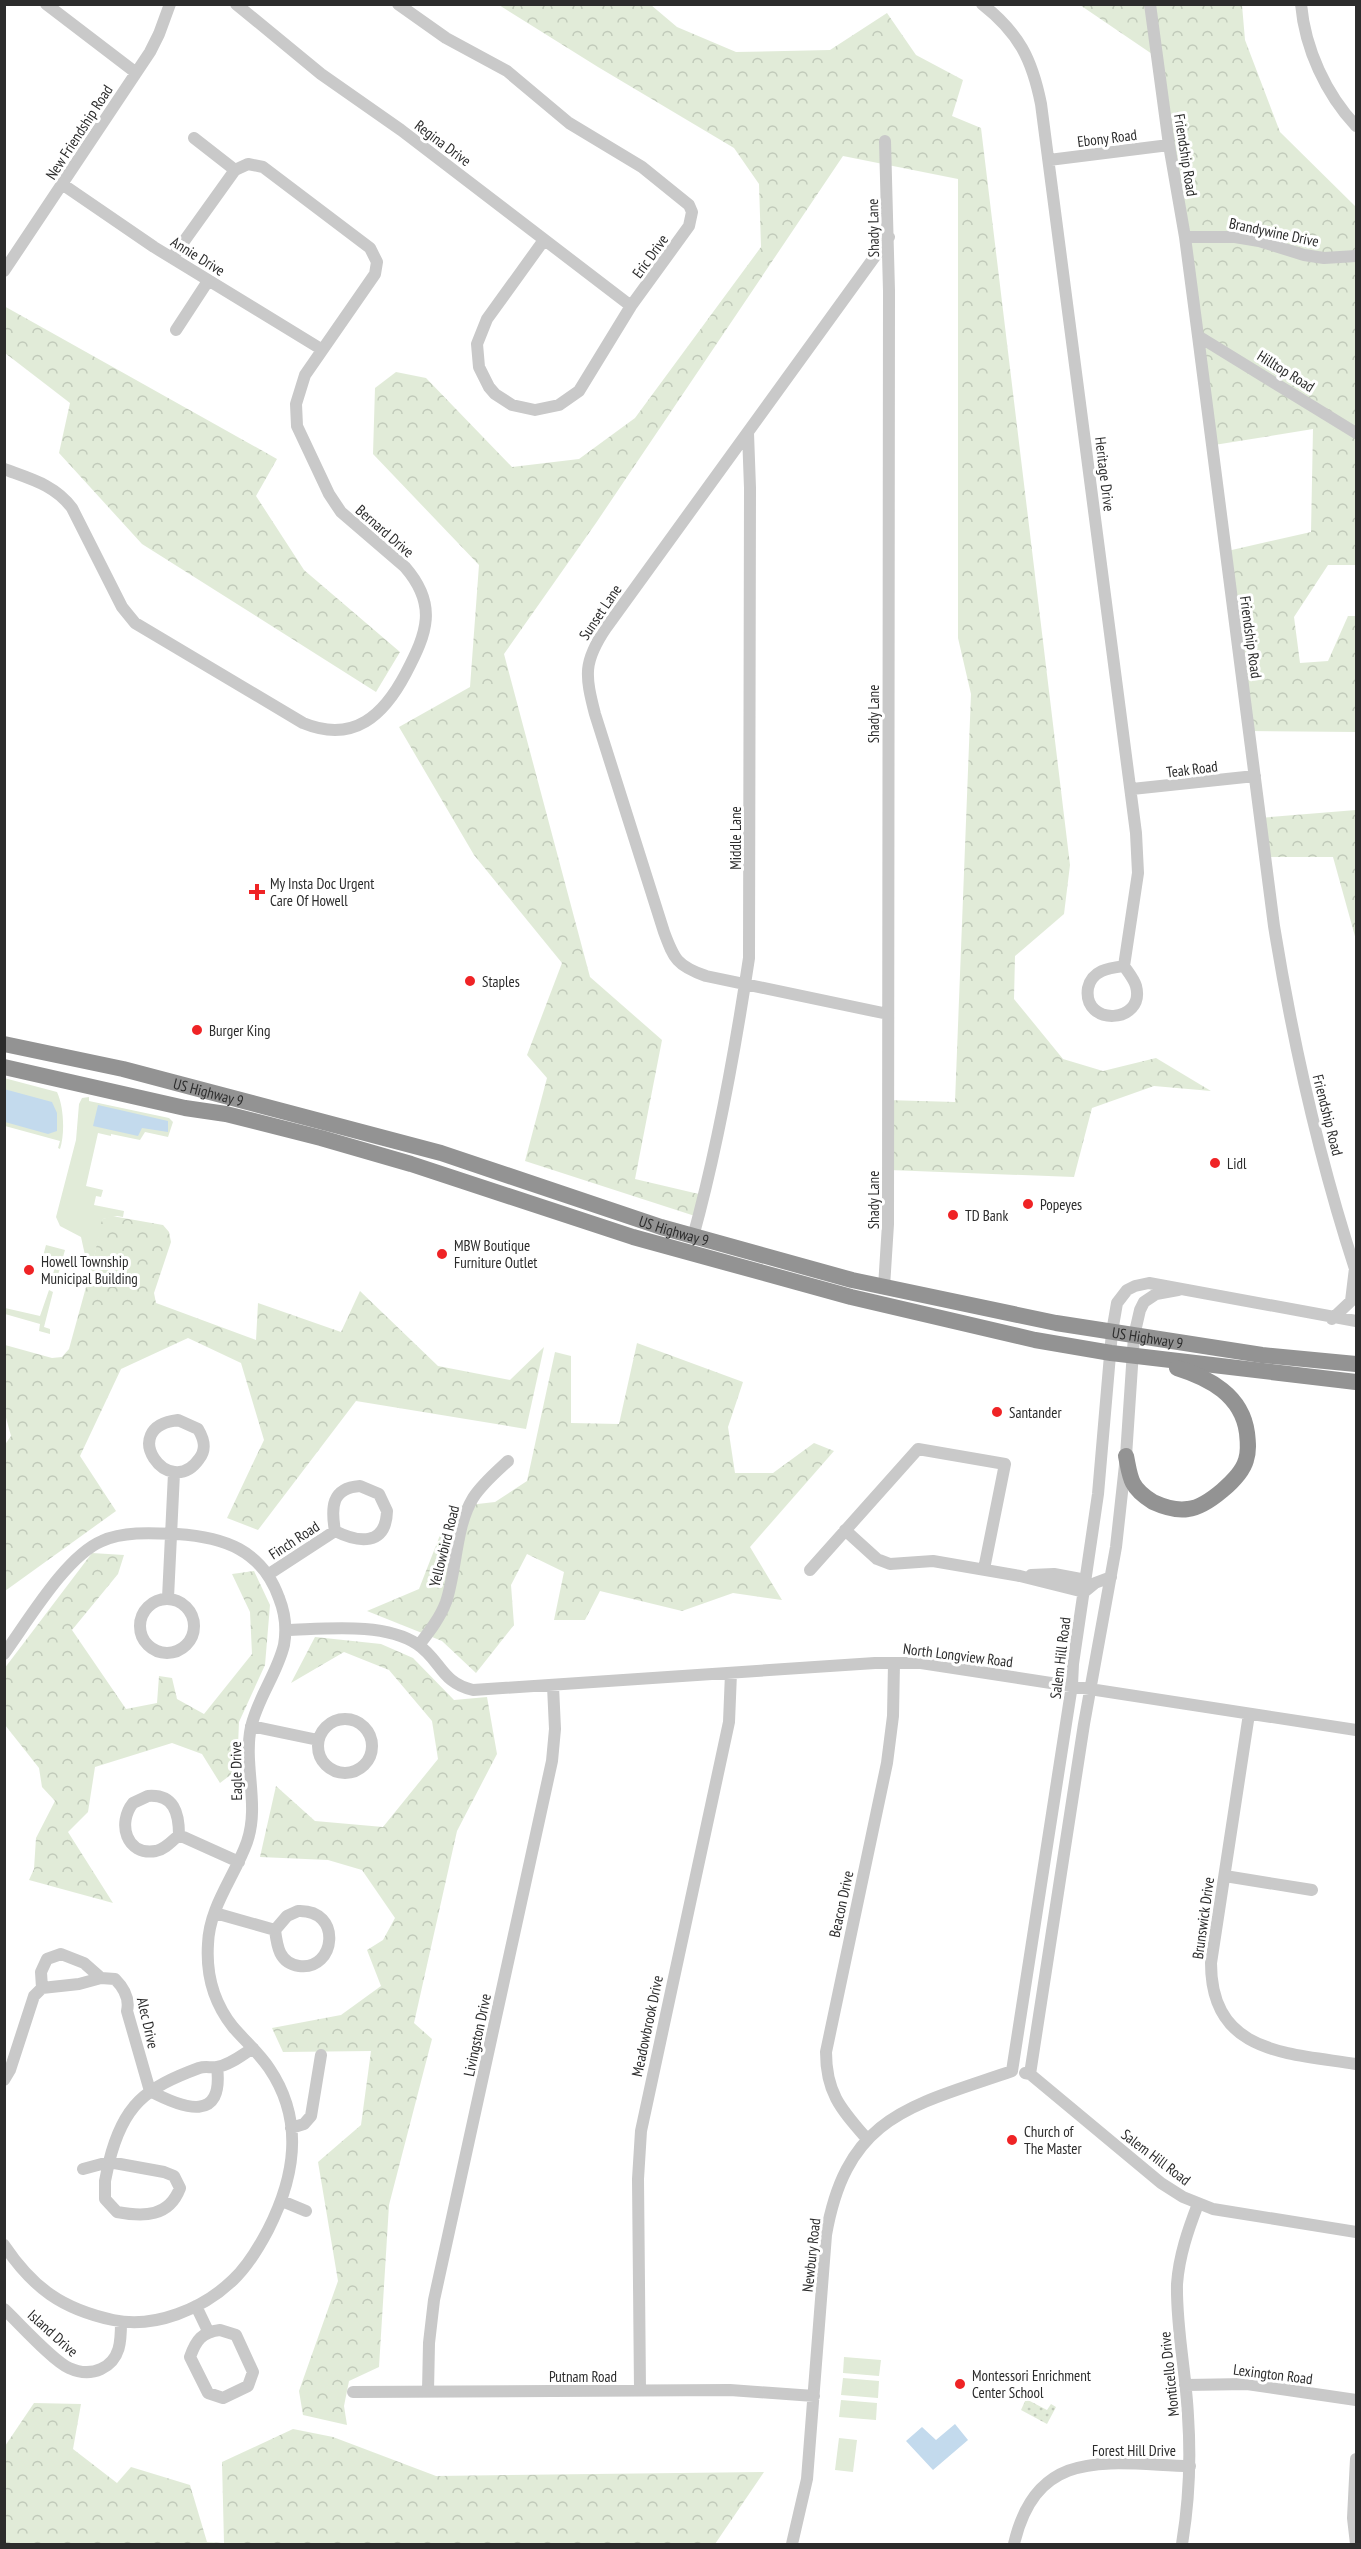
<svg xmlns="http://www.w3.org/2000/svg" width="1361" height="2549" font-family="'PT Sans Narrow',sans-serif">
	<defs>
		<pattern id="forest-crowns" width="20" height="18" patternUnits="userSpaceOnUse" patternTransform="scale(1.5)"><rect width="20" height="18" fill="#e1ebd8"/><path d="M2 6a3 3 0 1 1 6 0M12 15a3 3 0 1 1 6 0" fill="none" stroke="#c1caba"/></pattern>
		<pattern id="park-dots" width="8" height="8" patternUnits="userSpaceOnUse" patternTransform="scale(1.5)"><rect width="8" height="8" fill="#e1ebd8"/><path d="M2 2h.1M6 6h.1" fill="none" stroke="#c1caba" stroke-width="1.8" stroke-linecap="round"/></pattern>
	</defs>
	<rect width="100%" height="100%" fill="#fff"/>
	<path fill="#e1ebd8" d="M4,1078l53,14c7,15 8,42 3,57l-2,-1 2,-7 -55,-15z
		M89,1097v4l80,17 4,4 -5,15 -23,-5 -5,8 -29,-6v2l-13,-3 -12,53 17,4 -2,7 -5,-1 -2,9 30,6 -1,6 -6,-1 -14,3 -9,39 -9,-3 -4,-18 -21,-11 -4,-9 20,-77 3,-36 3,-6z
		M46,1245l19,5 -10,36 -4,-1 5,-25 -13,-4z
		M49,1290l4,2 -9,35 6,2v5l-11,-3 1,-7 -35,-10v-6l35,8z
		M844,2357l37,3 -2,16 -36,-3z
		M843,2378l36,3 -1,17 -37,-3z
		M841,2400l36,3 -1,17 -37,-3z
		M839,2438l18,2 -4,32 -18,-2z"/>
	<path fill="url(#forest-crowns)" d="M499,5h152l26,22 59,25 94,-2 57,-37 29,42 47,25 -11,36 29,12 89,737 -6,49 -49,42 -1,43 49,60 40,12 53,-13 55,33 -57,-5 -62,22 -18,69 -185,-7 -3,-70 69,2 16,-408 -13,-56v-459l-115,-23 -247,367 -92,131 86,323 72,63 -27,139 68,16 -5,22 -173,-56 22,-83 -20,-23 35,-92 -88,-108 -75,-128 71,-40 9,-122 -106,-111 2,-66 21,-16 30,6 86,89 67,-8 56,-41 126,-171 -2,-63 -25,-36 -136,-81z
		M1080,5h162l3,35 35,92 76,75v358h-28l-34,52 6,46 28,-2 20,-45h8v116l-109,-1 -24,-179 88,-20 2,-103 -105,17 -53,-390z
		M4,306l273,153 -21,37 48,74 96,82 -24,40 -234,-148 -83,-91 11,-50 -65,-50z
		M1356,810v130l-23,-83h-72l-2,-39z
		M112,1216l51,9 6,7 2,10 -17,51 2,10 100,37 2,-37 83,29 19,-41 78,75 72,14 34,-33 -18,82 -170,-28 -98,129 -31,-12 37,-78 -23,-77 -53,-25 -67,31 -41,87 36,55 -111,80 -1,-145 7,-10 -6,-22v-69l47,13 10,-1 7,-8 25,-91 7,-35 2,-4z
		M637,1343l106,39 -15,45 7,46h38l41,-30 20,8 -84,96 32,53 -49,-7 -51,18 -82,-20 -15,29h-31l10,-48 -37,-18 -16,31 3,40 -38,48 -34,-32 -75,-30 52,-22 32,-82 44,-5 32,-21 28,-129 16,4v67l48,1z
		M92,1553l32,2 -6,19 -46,56 54,79 31,-6 2,-27 13,2 5,21 27,15 48,-60 -2,-42 -18,-38 22,-3 16,34 -5,60 -26,57 -2,48 -17,13 -18,-29 -30,-11 -77,24 -7,45 -20,20 45,71 -84,-23 5,-11 2,-31 19,-37 -13,-14 -3,-19 -34,-43 -1,-56z
		M315,1637l66,7 32,14 41,42 33,-3 10,57 -40,77 -43,192 18,16 -43,166 -10,162 -30,14 -5,25 3,19 -44,-10 -4,-24 39,-110 -20,-119 43,-37 10,-74 -88,1 -11,-24 69,-13 40,-29 -14,-36 16,-10 12,-22 -33,-48 -34,-10 -68,-3 16,-71 39,35 68,6 55,-68 -6,-38 -43,-51 -45,-18 -53,31z
		M34,2403l47,1 -8,45 44,34 14,-16 59,18 17,57 17,1 -2,-81 71,-33 40,8 103,39 328,-4 -49,72h-710v-98z"/>
	<path fill="url(#park-dots)" d="M1026,2399l21,11 4,-6 5,3 -9,17 -26,-14z"/>
	<path fill="#c3daed" d="M4,1089l48,13 5,11v18l-9,3 -43,-12z
		M98,1105l70,16v11l-26,-4 -4,8 -45,-10z
		M955,2424l13,16 -35,30 -27,-29 16,-14 14,13z"/>
	<g fill="none" stroke-linecap="round" stroke-linejoin="round">
		<path stroke="#c9c9c9" stroke-width="12" d="M46,4l89,68
			M236,4l85,70 80,56 230,176
			M398,4l48,34 61,33 62,52 73,44 47,38 3,7 -3,14 -58,80 -52,85 -20,14 -24,5 -23,-5 -17,-11 -6,-7 -10,-20 -2,-23 10,-25 57,-79
			M982,4c37,29 50,55 59,100l95,729 2,40 -14,93
			M1150,4l19,141 16,92 13,99 76,590c19,117 45,233 82,346
			M1301,4c4,45 25,90 55,122
			M194,138l41,32
			M1049,160l120,-15
			M62,184l92,63 167,102
			M1185,237h50l24,4 45,14 20,3 32,-2
			M4,271l146,-219 9,-18 11,-30
			M176,330l32,-49
			M1198,336l158,97
			M4,469c27,10 51,16 68,39l50,99 13,16 168,100c51,21 81,-8 103,-50 21,-40 32,-68 -1,-106l-64,-55 -12,-18 -32,-68 -1,-22 9,-29 70,-101 2,-12 -7,-14 -107,-81 -15,-3 -13,6 -63,88
			M1132,789l123,-13
			M1124,966c4,6 10,13 12,20 10,38 -54,41 -48,2 4,-18 21,-20 36,-22z
			M888,1014l-182,-38c-29,-10 -32,-17 -42,-44l-69,-218c-10,-39 -12,-52 11,-86l283,-391
			M693,1237c25,-91 42,-186 56,-279l1,-470 -2,-55
			M884,1287l4,-63 1,-933 -4,-150
			M1332,1319l19,-18 4,-33
			M178,1420l20,9c6,10 9,20 1,30 -30,43 -83,-32 -21,-39z
			M360,1486l19,8 8,17c-1,35 -28,32 -52,20 -4,-23 -4,-43 25,-45z
			M845,1530l32,29 13,5 43,-3 87,15 64,16 11,-9 16,-6
			M810,1570l108,-121 87,15 -21,105
			M269,1574l66,-43
			M1031,1575l23,-1 32,6
			M168,1598l6,-125
			M140 1626a27 27 0 1 1 54 0a27 27 0 1 1-54 0Z
			M286,1630c39,-1 98,-8 131,14 24,16 24,39 56,46l402,-27h46l435,67
			M419,1645c10,-13 21,-27 27,-43 11,-33 9,-74 27,-104 9,-14 22,-25 35,-37
			M4,1654c24,-33 62,-98 98,-113 22,-10 51,-8 75,-7 47,3 85,16 102,64 6,15 8,30 5,47 -7,29 -26,52 -33,82 -8,38 9,78 -4,115 -12,34 -38,65 -39,102 -2,30 6,59 25,83 12,14 26,26 36,41 36,53 26,109 -1,162 -10,19 -20,36 -35,50 -30,29 -79,49 -120,40 -51,-11 -80,-32 -109,-75
			M1249,1714l-38,249c0,91 76,90 145,101
			M318 1746a27 27 0 1 1 54 0a27 27 0 1 1-54 0Z
			M251,1726l67,14
			M148,1796c26,-2 31,17 31,39 -7,6 -14,14 -23,16 -30,5 -39,-28 -23,-48z
			M179,1835l60,27
			M1225,1876l87,14
			M298,1911c45,-2 38,60 1,55 -20,-3 -22,-20 -24,-36l12,-14z
			M215,1913l60,17
			M42,1988l37,-4 22,-6 14,1c9,9 15,19 12,32l23,80c34,18 74,32 67,-24
			M1012,2071l60,-386 1,-21 25,-170 14,-162 5,-29 10,-13 8,-4 14,-3 207,38
			M1025,2073l5,1 131,109 22,14 30,12 143,23
			M1030,2074l54,-350 32,-177 10,-91 8,-120 6,-26 4,-8 12,-8 22,-4
			M4,2080l6,-10 24,-74 8,-8 -1,-16 6,-13 14,-5 23,9 17,15
			M291,2128l13,-4 7,-8 10,-61
			M867,2139c-26,-30 -41,-46 -41,-87l61,-289 6,-47 1,-53
			M109,2162l55,10 10,4 6,12c-11,29 -36,29 -63,24l-12,-13v-18z
			M83,2169l26,-7c14,-57 36,-74 90,-94 6,-2 12,0 18,-1 13,-2 25,-12 36,-19
			M282,2201l24,10
			M196,2306l12,25
			M4,2309c15,14 49,52 65,59 11,5 21,6 32,1 20,-9 20,-29 20,-47
			M220,2330l16,5 17,37 -5,14 -25,12 -15,-5 -18,-36c6,-17 12,-25 30,-27z
			M1185,2385l62,-1 109,16
			M640,2390l-2,-211 3,-48 88,-409 2,-49
			M428,2391l1,-48 5,-43 118,-539 3,-32 -2,-43
			M353,2392l377,-2 84,6
			M792,2544l15,-65 19,-244c21,-120 85,-129 186,-164
			M1014,2544c23,-99 95,-80 176,-78
			M1182,2544c7,-42 9,-84 6,-128 -2,-44 -12,-88 -11,-132 2,-28 11,-54 21,-80
			M1356,2544l-3,-26 3,-59"/>
		<g stroke="#939393" stroke-width="16">
			<path id="s1" d="M4,1044l119,25 318,84 220,74 191,53 204,43 206,32 94,9"/>
			<path d="M4,1067l181,41 41,6 95,24 90,26 222,73 218,60 184,43 76,13 245,29"/>
			<path d="M1126,1456c2,9 3,19 7,27 4,8 12,14 20,19 11,5 23,9 35,7 19,-2 53,-31 58,-49 3,-9 2,-18 1,-27 -5,-38 -38,-55 -70,-65"/>
		</g>
	</g>
	<g fill="#ef2325" stroke="#fff" stroke-width="2">
		<path d="M254 883h6v6h6v6h-6v6h-6v-6h-6v-6h6z"/>
		<circle cx="470" cy="981" r="6"/>
		<circle cx="197" cy="1030" r="6"/>
		<circle cx="1215" cy="1163" r="6"/>
		<circle cx="1028" cy="1204" r="6"/>
		<circle cx="953" cy="1215" r="6"/>
		<circle cx="442" cy="1254" r="6"/>
		<circle cx="29" cy="1270" r="6"/>
		<circle cx="997" cy="1412" r="6"/>
		<circle cx="1012" cy="2140" r="6"/>
		<circle cx="960" cy="2384" r="6"/>
	</g>
	<g text-anchor="middle" dominant-baseline="central" stroke-width="6" stroke-linejoin="round" paint-order="stroke">
		<g font-size="15" fill="#2c2c2c" stroke="#fff">
			<text transform="translate(79 132) rotate(-57)">New Friendship Road</text>
			<text transform="translate(1107 138) rotate(-7)">Ebony Road</text>
			<text transform="translate(443 143) rotate(37)">Regina Drive</text>
			<text transform="translate(1186 155) rotate(81)">Friendship Road</text>
			<text transform="translate(873 228) rotate(-91)">Shady Lane</text>
			<text transform="translate(1274 232) rotate(12)">Brandywine Drive</text>
			<text transform="translate(198 256) rotate(32)">Annie Drive</text>
			<text transform="translate(650 256) rotate(-54)">Eric Drive</text>
			<text transform="translate(1286 371) rotate(32)">Hilltop Road</text>
			<text transform="translate(1105 474) rotate(83)">Heritage Drive</text>
			<text transform="translate(385 531) rotate(41)">Bernard Drive</text>
			<text transform="translate(600 612) rotate(-56)">Sunset Lane</text>
			<text transform="translate(1251 637) rotate(82)">Friendship Road</text>
			<text transform="translate(873 714) rotate(-90)">Shady Lane</text>
			<text transform="translate(1192 769) rotate(-7)">Teak Road</text>
			<text transform="translate(735 838) rotate(-90)">Middle Lane</text>
			<text stroke="none"><textPath href="#s1" startOffset="210">US Highway 9</textPath></text>
			<text transform="translate(1328 1115) rotate(76)">Friendship Road</text>
			<text transform="translate(873 1200) rotate(-90)">Shady Lane</text>
			<text stroke="none"><textPath href="#s1" startOffset="696">US Highway 9</textPath></text>
			<text stroke="none"><textPath href="#s1" startOffset="1182">US Highway 9</textPath></text>
			<text transform="translate(294 1540) rotate(-33)">Finch Road</text>
			<text transform="translate(444 1546) rotate(-76)">Yellowbird Road</text>
			<text transform="translate(958 1655) rotate(7)">North Longview Road</text>
			<text transform="translate(1060 1658) rotate(-83)">Salem Hill Road</text>
			<text transform="translate(236 1771) rotate(-91)">Eagle Drive</text>
			<text transform="translate(841 1904) rotate(-78)">Beacon Drive</text>
			<text transform="translate(1203 1918) rotate(-82)">Brunswick Drive</text>
			<text transform="translate(148 2023) rotate(77)">Alec Drive</text>
			<text transform="translate(647 2026) rotate(-78)">Meadowbrook Drive</text>
			<text transform="translate(477 2035) rotate(-78)">Livingston Drive</text>
			<text transform="translate(1156 2157) rotate(37)">Salem Hill Road</text>
			<text transform="translate(811 2255) rotate(-84)">Newbury Road</text>
			<text transform="translate(53 2333) rotate(42)">Island Drive</text>
			<text transform="translate(1169 2374) rotate(-96)">Monticello Drive</text>
			<text transform="translate(1273 2374) rotate(7)">Lexington Road</text>
			<text x="583" y="2376">Putnam Road</text>
			<text x="1134" y="2450">Forest Hill Drive</text>
		</g>
		<g font-size="15" fill="#2c2c2c" stroke="#fff" text-anchor="start">
			<text x="270" y="883">My Insta Doc Urgent<tspan x="270" dy="17">Care Of Howell</tspan></text>
			<text x="482" y="981">Staples</text>
			<text x="209" y="1030">Burger King</text>
			<text x="1227" y="1163">Lidl</text>
			<text x="1040" y="1204">Popeyes</text>
			<text x="965" y="1215">TD Bank</text>
			<text x="454" y="1245">MBW Boutique<tspan x="454" dy="17">Furniture Outlet</tspan></text>
			<text x="41" y="1261">Howell Township<tspan x="41" dy="17">Municipal Building</tspan></text>
			<text x="1009" y="1412">Santander</text>
			<text x="1024" y="2131">Church of<tspan x="1024" dy="17">The Master</tspan></text>
			<text x="972" y="2375">Montessori Enrichment<tspan x="972" dy="17">Center School</tspan></text>
		</g>
	</g>
	<rect width="1361" height="2549" fill="none" stroke="#2c2c2c" stroke-width="12"/>
</svg>
